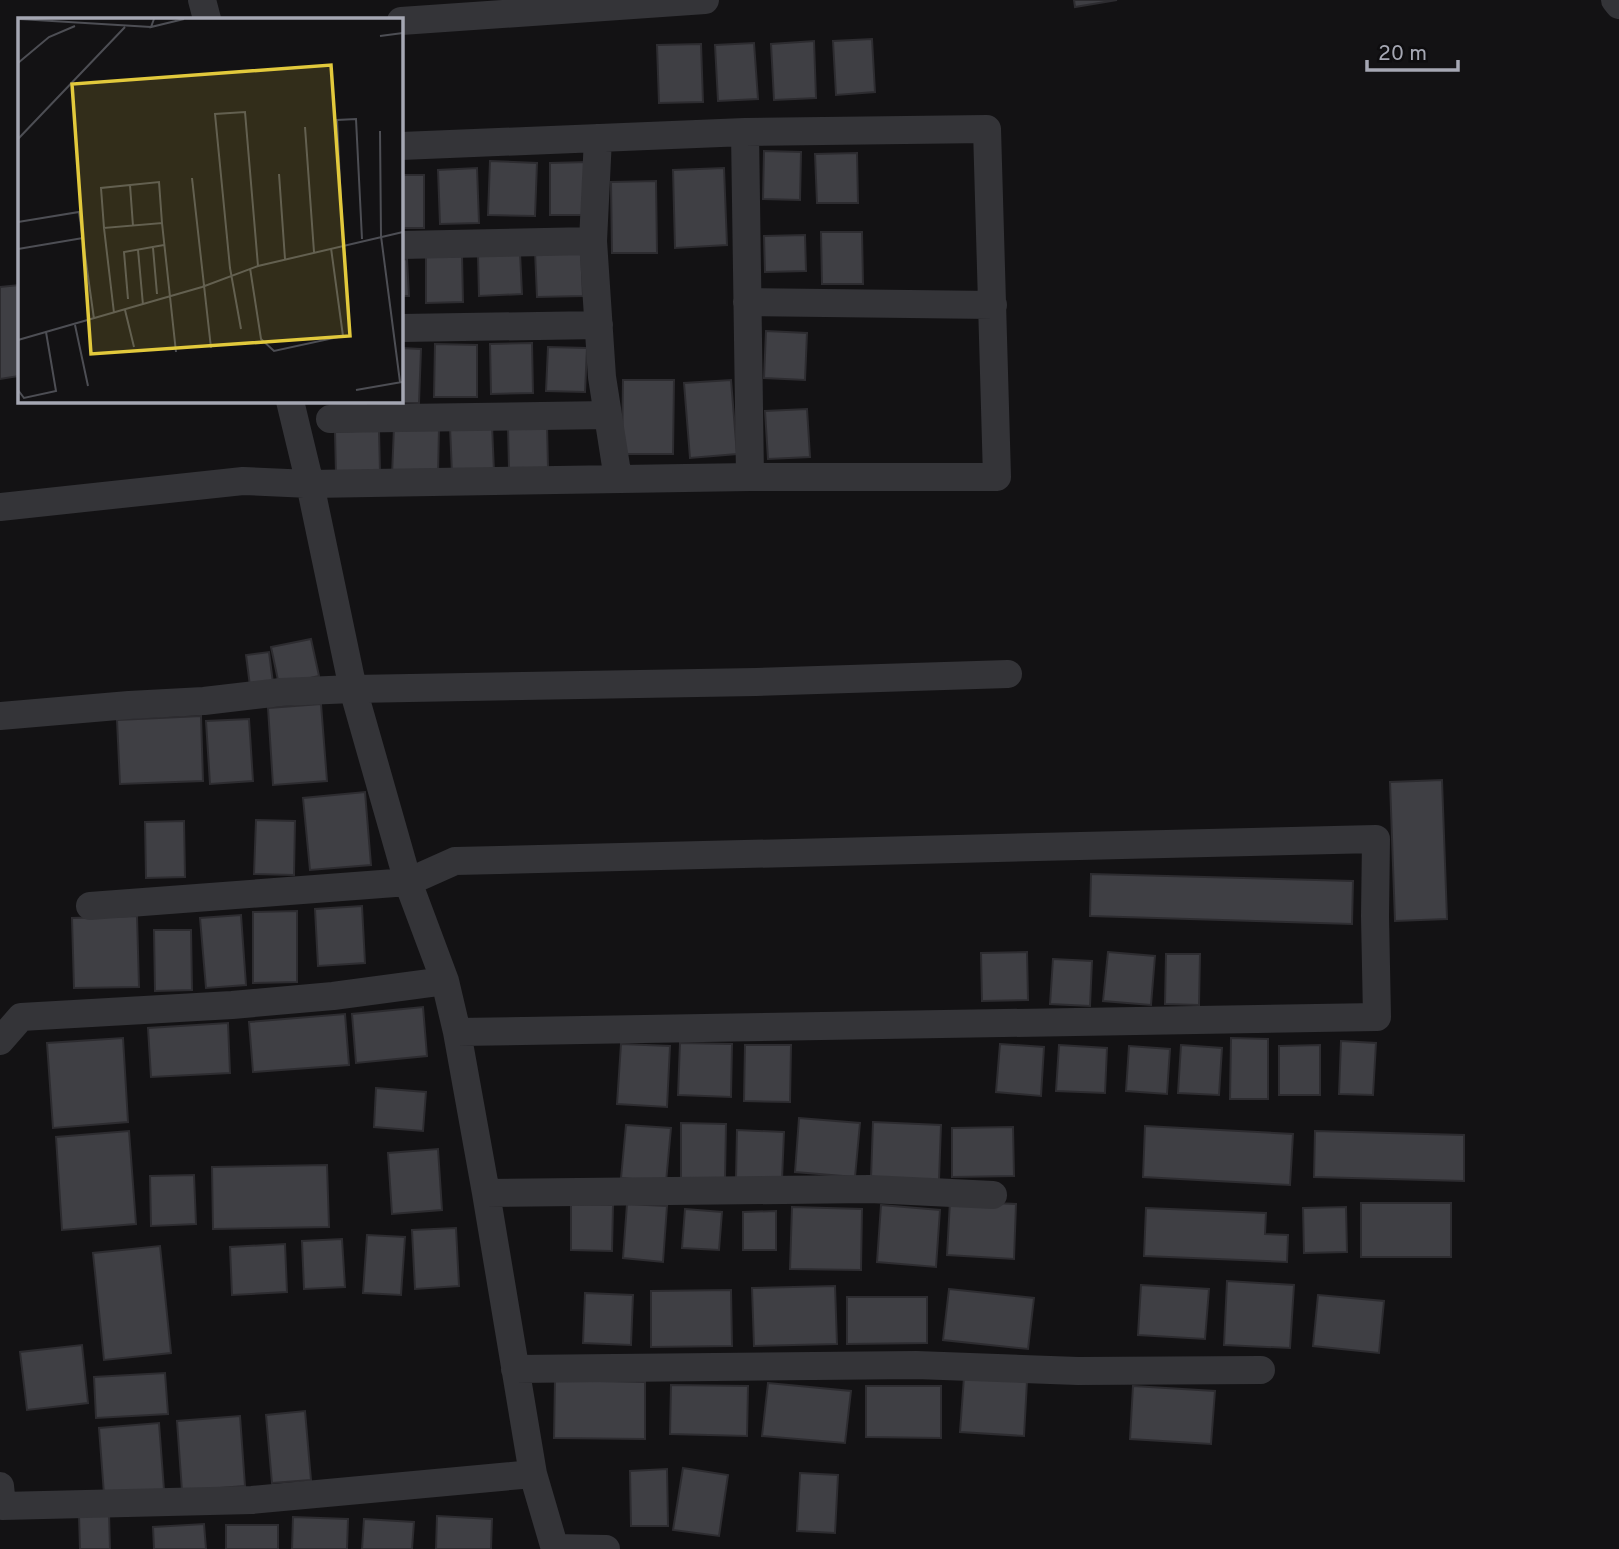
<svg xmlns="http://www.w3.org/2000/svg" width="1619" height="1549" font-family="Overpass,sans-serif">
	<rect width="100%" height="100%" fill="#131214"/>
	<path fill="#3f3f44" stroke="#2d2c30" stroke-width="2" d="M1074,0h43l-42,7z
		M872,39l3,53 -39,3 -3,-54z
		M814,41l2,57 -42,2 -3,-56z
		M754,43l4,56 -40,2 -3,-56z
		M701,44l2,58 -44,1 -2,-58z
		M764,151l37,1 -1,48 -37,-1z
		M857,153l1,50h-41l-2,-49z
		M490,161l47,2 -2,53 -47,-1z
		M588,162v53h-38v-52z
		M477,168l2,55 -39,1 -2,-54z
		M724,168l3,77 -52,3 -2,-78z
		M401,175h23v53h-23z
		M656,181l1,72h-45l-1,-71z
		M821,232h41l1,52h-41z
		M805,235l1,36 -41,1 -1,-36z
		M581,249l2,47 -46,1 -2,-46z
		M520,253l2,41 -43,2 -1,-41z
		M462,256l1,46 -37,1v-46z
		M407,259l2,37h-8v-36z
		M19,285v91l-19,3v-92z
		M766,331l41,2 -2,47 -41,-2z
		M532,343l1,50 -42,1 -1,-50z
		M435,344l42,1v52h-43z
		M548,347l39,1 -2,44 -39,-1z
		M401,348l20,1 -2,54 -40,-1 22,-1z
		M623,380h51l-1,74h-51z
		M731,380l6,74 -47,4 -6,-75z
		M321,401h45v3l-45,-1z
		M807,409l3,48 -42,2 -3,-48z
		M492,425l2,47 -42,2 -2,-47z
		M547,425l1,43 -39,1 -1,-42z
		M394,427l45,1 -1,47h-46z
		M379,430l1,42 -44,2 -1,-42z
		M311,639l8,37 -40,9 -8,-38z
		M269,652l4,31 -23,3 -4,-31z
		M321,704l6,77 -54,4 -5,-77z
		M201,716l2,65 -83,3 -3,-64z
		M249,719l4,62 -43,3 -4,-63z
		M1442,780l5,139 -52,2 -5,-139z
		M365,792l6,73 -61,5 -7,-72z
		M256,820l39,1 -1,54 -40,-1z
		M184,821l1,56 -39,1 -1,-56z
		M1091,874l262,7 -1,43 -262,-8z
		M362,906l3,57 -47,3 -3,-57z
		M297,911v71l-44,1v-71z
		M241,915l5,70 -40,3 -6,-70z
		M137,916l2,71 -65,1 -2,-70z
		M154,930h37l1,60 -37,1z
		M1027,952l1,48 -46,1 -1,-48z
		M1108,952l47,4 -4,49 -48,-4z
		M1166,954h34l-1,51 -34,-1z
		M1053,959l39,2 -2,45 -40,-2z
		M423,1007l4,49 -71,7 -4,-49z
		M345,1014l4,51 -96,7 -4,-50z
		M228,1023l2,50 -79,4 -3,-49z
		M123,1038l5,84 -75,6 -6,-85z
		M1231,1038l37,1v60h-38z
		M1341,1041l35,2 -3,52 -34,-1z
		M680,1043l52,1 -1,53 -53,-2z
		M621,1044l49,2 -3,61 -50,-3z
		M1000,1044l44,3 -3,49 -45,-4z
		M745,1045h46l-1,57 -46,-1z
		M1059,1045l48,3 -2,45 -49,-2z
		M1181,1045l41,3 -3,47 -41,-2z
		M1320,1045v50h-41v-49z
		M1129,1046l41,3 -3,45 -41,-3z
		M376,1088l50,4 -3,39 -49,-4z
		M799,1118l61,5 -5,54 -60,-5z
		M873,1122l68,3 -2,55 -68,-2z
		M681,1123l45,1 -1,55 -44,-1z
		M626,1125l45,3 -5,54 -45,-4z
		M1145,1126l148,8 -3,51 -147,-8z
		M1013,1127l1,49 -62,1v-49z
		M737,1130l47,2 -2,48 -46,-2z
		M129,1131l7,93 -74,6 -6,-93z
		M1315,1131l149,4v46l-150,-4z
		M438,1149l4,61 -50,4 -4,-61z
		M327,1165l2,62 -116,2 -1,-62z
		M194,1175l2,49 -45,2 -1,-50z
		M950,1201l66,3 -2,55 -67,-4z
		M1361,1203h90v54h-90z
		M571,1204l42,1 -1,46 -41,-1z
		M627,1204l40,2 -4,56 -40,-4z
		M881,1205l59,5 -4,57 -59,-5z
		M792,1207l70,2 -1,61 -71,-1z
		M1346,1207l1,45 -43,1 -1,-45z
		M1146,1208l120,5 -1,21 23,1 -1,27 -143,-6z
		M685,1209l37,3 -3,38 -37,-2z
		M776,1211v39h-33v-38z
		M456,1228l3,58 -44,3 -3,-59z
		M367,1235l38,2 -4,58 -38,-2z
		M342,1239l3,48 -41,2 -2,-48z
		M285,1244l2,48 -55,3 -2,-48z
		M160,1246l11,107 -67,7 -11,-107z
		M1227,1281l67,4 -4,63 -66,-3z
		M1141,1285l68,4 -4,50 -67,-4z
		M835,1286l2,58 -83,2 -2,-58z
		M949,1289l85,9 -6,51 -85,-9z
		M731,1290l1,56 -81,1v-56z
		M585,1293l48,2 -2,50 -48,-2z
		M1318,1295l66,6 -5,52 -66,-7z
		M847,1297h80v46l-80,1z
		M82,1345l6,58 -61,7 -7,-58z
		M165,1373l3,41 -72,4 -2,-41z
		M964,1377l63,4 -3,55 -64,-4z
		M555,1380l90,2v57l-91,-1z
		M768,1383l83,8 -6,52 -83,-7z
		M671,1385l77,1 -1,50 -77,-2z
		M866,1386h75v52l-75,-1z
		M1133,1386l82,5 -4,53 -81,-5z
		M305,1411l6,69 -39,3 -6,-68z
		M240,1416l5,70 -63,5 -5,-70z
		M159,1423l5,67 -60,4 -5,-66z
		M683,1468l45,7 -9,61 -46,-6z
		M667,1469l1,57h-37l-1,-55z
		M800,1473l38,2 -3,58 -38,-2z
		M109,1513l1,36h-30l-1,-34z
		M437,1516l55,3 -1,30h-55z
		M293,1517l55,2 -1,30h-55z
		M364,1519l50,3 -2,27h-50z
		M204,1524l2,25h-52l-1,-22z
		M226,1525h52v24h-52z"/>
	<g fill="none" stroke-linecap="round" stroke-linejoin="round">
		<path stroke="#343438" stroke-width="28" d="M202,0l5,19
			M1615,0l4,5
			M401,21l304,-21
			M401,146l344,-14
			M593,241l5,-103
			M401,245l192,-4 9,136 16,102
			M747,302l246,3
			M401,328l198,-3
			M290,401l20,83 43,205 55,193 37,99 12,51 29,161 47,281 22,75
			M330,419l278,-4
			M0,507l243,-26 67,3 440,-7 -5,-345 242,-3 10,348h-247
			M0,716l129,-11 75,-4 77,-9 72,-3 403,-7 252,-8
			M90,906l318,-24 47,-21 921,-22 -1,77 2,101 -920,15
			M0,1041l21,-24 211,-12 101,-9 112,-15
			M486,1193l384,-4 123,6
			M515,1369l401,-4 162,6 183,-1
			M0,1486l2,20 250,-6 281,-26
			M555,1548l51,1"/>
	</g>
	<g transform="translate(18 18)">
		<rect width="385" height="385" fill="#131214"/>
		<path fill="none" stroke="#4d4e54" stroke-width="2" d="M1,1l132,8M136,1l-3,8 33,-8M362,18l23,-3M0,45l31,-26 26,-11M287,109l9,125M362,113l1,105 19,146M0,121l107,-112M261,156l6,85M174,160l19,170M112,167l3,41M0,204l61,-10 15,107M144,205l-3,-41 -58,6 3,40 58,-5 14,129M86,210l10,85M325,225l-6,-123 19,-1 6,120M135,230l4,46M0,231l65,-11M120,232l5,55M232,250l11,71 13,12 69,-15 -12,-88M110,281l-4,-47 40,-7M107,292l9,37M57,307l13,61M223,311l-11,-61 -15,-154 30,-2 13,154M0,322l184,-53 56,-21 145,-34M0,372l6,8 32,-7 -10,-59M338,372l46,-8"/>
		<path fill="#e2c93c" fill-opacity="0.15" stroke="#e2c93c" stroke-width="3.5" d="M313,47l19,271 -259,18 -19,-270z"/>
		<rect width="385" height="385" fill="none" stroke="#a5a7b3" stroke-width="3.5"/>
	</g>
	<path d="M1367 60v10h91v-10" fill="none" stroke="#a5a7b3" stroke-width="3.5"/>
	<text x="1378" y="60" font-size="21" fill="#a5a7b3" stroke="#0e0d0f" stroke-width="5" paint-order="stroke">20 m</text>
</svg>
